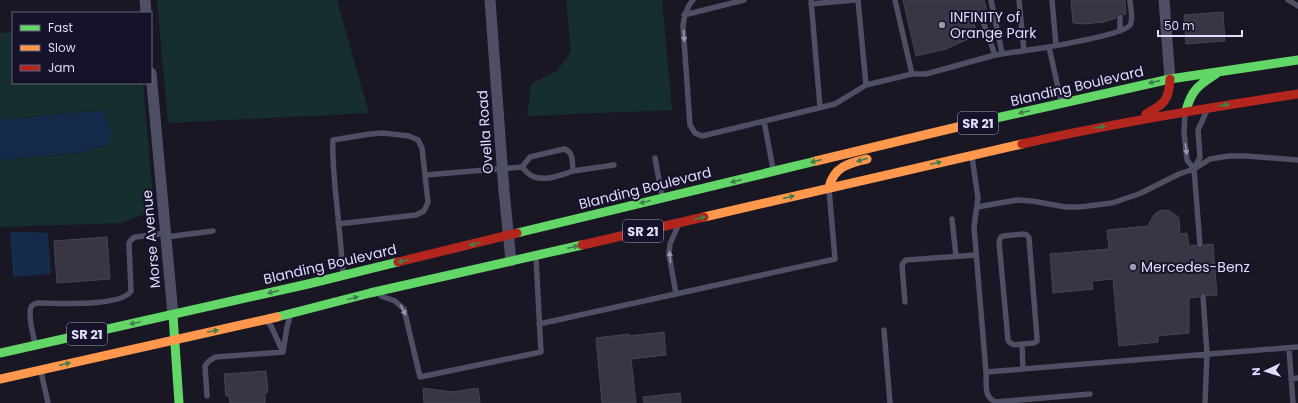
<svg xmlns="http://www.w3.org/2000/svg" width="1298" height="403" font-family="Poppins,sans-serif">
	<rect width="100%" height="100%" fill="#191724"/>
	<path fill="#162f2e" d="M157,0h180l32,113 -201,10z
		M566,0h96l10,110 -145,6 4,-32 26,-13 14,-19z
		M13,32v51h130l11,127 -32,13 -122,4v-67l78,-7 30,-8 -5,-35 -103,10v-87z"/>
	<path fill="#142b49" d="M103,110l8,20 -3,15 -30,8 -78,7v-40z
		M10,232h20l18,1 3,41 -38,3z"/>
	<path fill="#383645" stroke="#454356" d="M903,0h81l3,11 -3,1 -2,-2 -3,-1 -2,2 -1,3 -4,1 5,20 -31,14 -30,7z
		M1071,0h54l1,14 -2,1 -2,-2h-4l-2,2v3l-12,4 -21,2 -10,-1z
		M1223,12l2,29 -39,3 -2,-29z
		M1162,210l8,1 7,5 2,3 1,15 7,-1 2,13 7,-1 1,3 3,1 3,-1 1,-3 9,-1 4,51 -10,1 -2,-4h-3l-3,2v3l-10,1v35l-31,3v6l-39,4 -6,-67 -21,2 1,8 -40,4 -3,-39 59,-5 -2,-19 41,-4 5,-10 3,-3z
		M107,237l3,42 -53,4 -3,-42z
		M664,332l2,23 -35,4 5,44h-34l-6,-65 33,-4v2z
		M266,371l2,21 -3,1v10h-35l-1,-7h-3l-2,-22z
		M423,388l29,4 26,-4 2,15h-56z
		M680,393l1,10h-37l-1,-6z"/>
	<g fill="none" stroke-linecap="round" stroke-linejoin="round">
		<path stroke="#4e4e64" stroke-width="5.5" d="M693,0c-7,8 -9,16 -10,26l7,99 5,8 7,3 133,-32 31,-19
			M811,0l9,107
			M858,0l8,85 46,-11h14l69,-19 54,-8 12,54
			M895,0l17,74
			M991,0l11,53
			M1019,0l5,51
			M1052,0l4,45
			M1288,0l10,6
			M811,4l43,-4
			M980,13l15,42
			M684,15l60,-15
			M1120,17v14
			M1049,47c14,-3 76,-13 81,-22 4,-6 0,-19 0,-25
			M1185,113l-1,20 3,27 7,9 6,-12 -2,-27 9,-20
			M764,121l9,48
			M972,157l6,41 -4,29 12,145 312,-25
			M655,158l7,38
			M1194,169l6,76
			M573,171l41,-6
			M425,175l97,-8c3,3 6,7 10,9 12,6 29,-1 41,-5 -1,-9 1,-19 -9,-22l-34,8 -8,10
			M977,207l40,-7 15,1 34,6h14l32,-4 27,-9 40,-20 15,-5 16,-10 19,-3h17l52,4
			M952,219l4,37
			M338,224l78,-9 8,-4 4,-9 -6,-54 -4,-8 -9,-4 -26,-3 -13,1 -37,6c-1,16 1,31 2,47 3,29 6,57 8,86
			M166,237l47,-6
			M676,294l-7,-40 1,-10 8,-18
			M381,296l14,5 9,8 16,68 121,-25 -5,-94
			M1203,296l4,58 -2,49
			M905,302l-3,-37 2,-3 2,-2 70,-5
			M267,321l4,5 12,26
			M539,324l296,-65 -6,-70
			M884,330l6,73
			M35,343c-2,-8 -7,-29 -4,-36 2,-3 5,-4 8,-4 18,0 83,4 92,-12l-2,-47c1,-4 3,-6 7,-7l30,-4
			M1022,344l12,-1 3,-2v-3l-8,-100 -2,-3 -3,-1 -21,2 -2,1 -2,5 9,98c3,6 8,5 14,4l1,25
			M1289,348l4,55
			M283,352l4,-25 3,-10
			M41,372l7,31
			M986,372c1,12 -3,25 10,30l94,-8
			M1291,379l7,-1
			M207,396l-2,-30c3,-5 6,-7 11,-9l67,-5"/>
		<path stroke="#4e4e64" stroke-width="11" d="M145,0l1,13
			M490,0l14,191 7,70
			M1164,0l6,79
			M151,73l22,242"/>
		<path stroke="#63d668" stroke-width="9" d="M1186,111c5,-21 13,-26 30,-37
			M974,123l196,-44 128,-19
			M517,233l299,-72
			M173,315l6,88
			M277,317l93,-24 212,-48
			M0,353l308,-69 90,-22"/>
		<path stroke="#ff974d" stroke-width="9" d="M816,161l158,-38
			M829,188c4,-21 20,-25 38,-29
			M704,217l318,-73
			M0,379l277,-62"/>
		<path stroke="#b3261e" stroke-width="9" d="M1146,114c18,-10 23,-13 24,-35
			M1022,144c91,-21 183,-36 276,-50
			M582,245l122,-28
			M398,262l119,-29"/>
	</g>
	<defs><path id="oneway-solid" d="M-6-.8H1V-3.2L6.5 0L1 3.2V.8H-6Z"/></defs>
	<g fill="#9696b0">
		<use href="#oneway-solid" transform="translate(684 36) rotate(86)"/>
		<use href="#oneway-solid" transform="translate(1186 149) rotate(82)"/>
		<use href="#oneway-solid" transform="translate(670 257) rotate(-96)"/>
		<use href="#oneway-solid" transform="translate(403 310) rotate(64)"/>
	</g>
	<g fill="#407e4c">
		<use href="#oneway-solid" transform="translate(1154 82) rotate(167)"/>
		<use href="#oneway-solid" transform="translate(1224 105) rotate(-9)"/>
		<use href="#oneway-solid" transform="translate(1024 112) rotate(167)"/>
		<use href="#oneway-solid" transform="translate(1100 127) rotate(-11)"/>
		<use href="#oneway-solid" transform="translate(862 160) rotate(164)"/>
		<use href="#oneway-solid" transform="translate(816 161) rotate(167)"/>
		<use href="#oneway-solid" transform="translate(936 163) rotate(-13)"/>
		<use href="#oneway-solid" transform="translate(736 181) rotate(166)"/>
		<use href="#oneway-solid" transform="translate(789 197) rotate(-13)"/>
		<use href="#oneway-solid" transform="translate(645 202) rotate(166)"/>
		<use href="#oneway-solid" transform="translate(700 218) rotate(-13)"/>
		<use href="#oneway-solid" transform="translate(475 244) rotate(166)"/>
		<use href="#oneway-solid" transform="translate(573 247) rotate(-13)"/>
		<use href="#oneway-solid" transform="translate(403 261) rotate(167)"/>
		<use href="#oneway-solid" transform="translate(273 292) rotate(167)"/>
		<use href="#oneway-solid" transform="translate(353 298) rotate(-15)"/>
		<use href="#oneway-solid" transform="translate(135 323) rotate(168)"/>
		<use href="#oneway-solid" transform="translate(213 331) rotate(-12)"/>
		<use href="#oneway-solid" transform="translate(65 364) rotate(-13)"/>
	</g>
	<g fill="#9998b1" stroke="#151229" stroke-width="1.5">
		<circle cx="942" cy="25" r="4"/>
		<circle cx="1133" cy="267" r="4"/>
	</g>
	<g text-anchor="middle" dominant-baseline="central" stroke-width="4" stroke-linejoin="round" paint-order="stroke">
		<g fill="#151229" stroke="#a2a0bd" stroke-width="1">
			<rect x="958" y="112" width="40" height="22" rx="3"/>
			<rect x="623" y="220" width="40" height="22" rx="3"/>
			<rect x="67" y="323" width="40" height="22" rx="3"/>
		</g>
		<g font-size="13" font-weight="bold" fill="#deddfd">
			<text x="978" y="123">SR 21</text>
			<text x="643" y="231">SR 21</text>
			<text x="87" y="334">SR 21</text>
		</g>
		<g font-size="14" fill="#deddfd" stroke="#151229" text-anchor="start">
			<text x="950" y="17">INFINITY of<tspan x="950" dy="16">Orange Park</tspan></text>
			<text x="1141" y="267">Mercedes-Benz</text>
		</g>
		<g font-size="14" fill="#deddfd" stroke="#151229">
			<text transform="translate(1077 86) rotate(-13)">Blanding Boulevard</text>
			<text transform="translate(485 132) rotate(-94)">Ovella Road</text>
			<text transform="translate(645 188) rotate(-14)">Blanding Boulevard</text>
			<text transform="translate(151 239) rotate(-95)">Morse Avenue</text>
			<text transform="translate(330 264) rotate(-13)">Blanding Boulevard</text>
		</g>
	</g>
	<rect x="12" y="12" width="140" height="72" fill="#151229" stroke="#65637e"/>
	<rect x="20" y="25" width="20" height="6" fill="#63d668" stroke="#65637e"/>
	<text x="48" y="32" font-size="12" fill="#deddfd">Fast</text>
	<rect x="20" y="45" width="20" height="6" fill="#ff974d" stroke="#65637e"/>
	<text x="48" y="52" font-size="12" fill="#deddfd">Slow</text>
	<rect x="20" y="65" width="20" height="6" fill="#b3261e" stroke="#65637e"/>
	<text x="48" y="72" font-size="12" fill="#deddfd">Jam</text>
	<g transform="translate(1266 371) rotate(266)" stroke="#151229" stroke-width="3" paint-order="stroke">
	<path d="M0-3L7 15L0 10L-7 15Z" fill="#deddfd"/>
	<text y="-6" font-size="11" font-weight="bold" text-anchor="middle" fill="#deddfd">N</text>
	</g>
	<path d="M1158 30v6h84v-6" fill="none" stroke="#deddfd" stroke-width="2"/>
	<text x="1164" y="30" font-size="12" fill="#deddfd" stroke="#151229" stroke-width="3" paint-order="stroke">50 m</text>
</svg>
